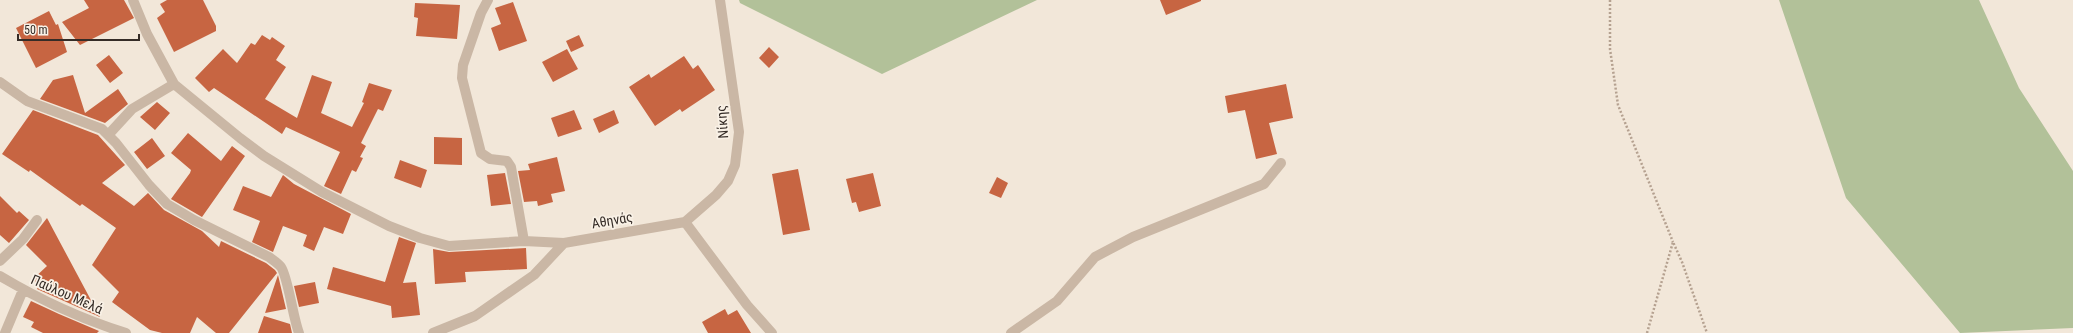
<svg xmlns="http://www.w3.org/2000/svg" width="2073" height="333" font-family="'Roboto Condensed',sans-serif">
	<rect width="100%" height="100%" fill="#f2e7d9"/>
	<path fill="#b2c199" d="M739,0h298l-155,74 -142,-71z
		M1779,0h200l40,88 54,83v157l-113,5 -114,-135z"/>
	<path fill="#c76542" d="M84,0h40l10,18 -54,27 -18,-23 27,-14z
		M167,0h36l13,26v5l-42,21 -17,-34 8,-6 -5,-8z
		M1160,0h41v1l-35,14z
		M513,2l14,39 -28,10 -8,-23 10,-4 -6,-16z
		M415,3l45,2 -3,34 -41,-3 2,-18 -4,-1z
		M49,11l7,14 2,-1 9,28 -31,16 -20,-40z
		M262,35l8,5 2,-3 13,9 -9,14 10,7 -21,32 32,19 15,-43 20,7 -11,31 31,14 12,-24 -2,-1 7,-19 23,7 -9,21 -5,-2 -17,34 5,3 -6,11 3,1 -7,14 -4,-2 -11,24 -17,-8 16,-34 -54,-25 -4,7 -68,-46 -5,4 -14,-14 28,-29 14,14 14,-20 4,2z
		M579,35l5,11 -13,6 -5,-11z
		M769,47l10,10 -10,11 -10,-10z
		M567,49l11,20 -25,13 -11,-20z
		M109,55l14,18 -13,10 -14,-18z
		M684,56l9,13 5,-4 17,25 -33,22 -2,-3 -25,17 -26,-39 20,-13 2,4z
		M73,75l12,38 33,-24 10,15 -23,19 -65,-24 13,-19z
		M1286,84l7,34 -24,5 8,31 -21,5 -11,-49 -17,3 -3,-17z
		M157,102l13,11 -15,17 -15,-13z
		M33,110l65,25 27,30 -23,18 32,23 14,-13 16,17 38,21 17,16 2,-6 45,22 9,7 2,3 -48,60h-13l-19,-16 -7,16h-28l-12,-3 -38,-28 7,-10 -27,-27 24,-37 -34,-24 -2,2 -50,-36 -1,2 -27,-18z
		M574,110l8,19 -24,8 -7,-19z
		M614,110l5,13 -20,10 -6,-14z
		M188,133l33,28 11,-15 13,10 -43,61 -31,-18 19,-26 1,-3 -20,-17z
		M434,137l28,1v27l-28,-1z
		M152,138l13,18 -18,13 -13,-17z
		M557,157l8,34 -14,3 2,8 -15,4 -1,-5 -13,1 -6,-31 12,-1 -2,-6z
		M400,160l27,10 -6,18 -27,-10z
		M798,169l12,61 -27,5 -11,-61z
		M505,173l6,31 -20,2 -4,-31z
		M873,173l8,33 -22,6 -3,-10 -4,1 -6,-24z
		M283,175l11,9 57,30 -8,20 -19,-7 -10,24 -11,-5 4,-11 -24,-9 -10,26 -21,-10 8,-21 -27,-11 10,-24 28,11z
		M997,177l11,6 -7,15 -12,-5z
		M0,196l17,17 2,-2 10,9 -20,23 -9,-8z
		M47,218l53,99 -63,-28 2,-3 -7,-6 15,-14 -21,-21z
		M399,237l17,6 -13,40 13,-1 4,33 -28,3 -1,-12 -64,-17 6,-22 52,15z
		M526,248l1,21 -62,3 1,10 -31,2 -2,-35 16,3z
		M278,275l8,34 -21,4z
		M315,282l4,21 -20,4 -5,-21z
		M31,301l28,13 40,17 -2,2h-54l-12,-6 3,-5 -11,-5z
		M725,309l3,6 9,-5 14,23h-43l-6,-11z
		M264,316l26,8 2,9h-34z"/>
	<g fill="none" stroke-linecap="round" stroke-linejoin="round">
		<path stroke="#b5a190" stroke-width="2.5" stroke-dasharray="2 2" stroke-linecap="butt" d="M1610,0v49l8,56 55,137
			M1647,333l26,-91 9,20 25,71"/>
		<path stroke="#cab7a5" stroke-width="10" d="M133,0l14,34 27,50 66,54 24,18 58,36 67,34 31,12 29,8 75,-5 40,2
			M488,0l-7,13 -18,52 -1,13 19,75 9,6 17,2 4,6 13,74
			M0,82l27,19 75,28 14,14 33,42 18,19 27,16 75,37c4,3 9,6 12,10 7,10 12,51 18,66
			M109,134l23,-25 42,-25
			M685,222l31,-27 12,-14 7,-16 4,-33 -19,-132
			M0,261l23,-22 14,-19
			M0,276c40,24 81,43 126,57
			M5,333l18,-43
			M433,333l42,-17 59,-41 30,-32 121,-21 62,83 25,28
			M1011,333l46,-32 38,-44 38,-20 131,-53 17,-21"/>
	</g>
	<g text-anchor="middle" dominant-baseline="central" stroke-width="3.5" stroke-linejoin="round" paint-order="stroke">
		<g font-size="14" fill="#352c27" stroke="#f9f1e6">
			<text transform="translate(722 122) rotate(-94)">Νίκης</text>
			<text transform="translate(612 220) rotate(-10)">Αθηνάς</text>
			<text transform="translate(67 294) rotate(24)">Παύλου Μελά</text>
		</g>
	</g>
	<path d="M18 34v6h121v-6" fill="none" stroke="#352c27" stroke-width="2"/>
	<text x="24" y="34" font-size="12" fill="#352c27" stroke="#f9f1e6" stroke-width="3" paint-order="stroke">50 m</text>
</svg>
